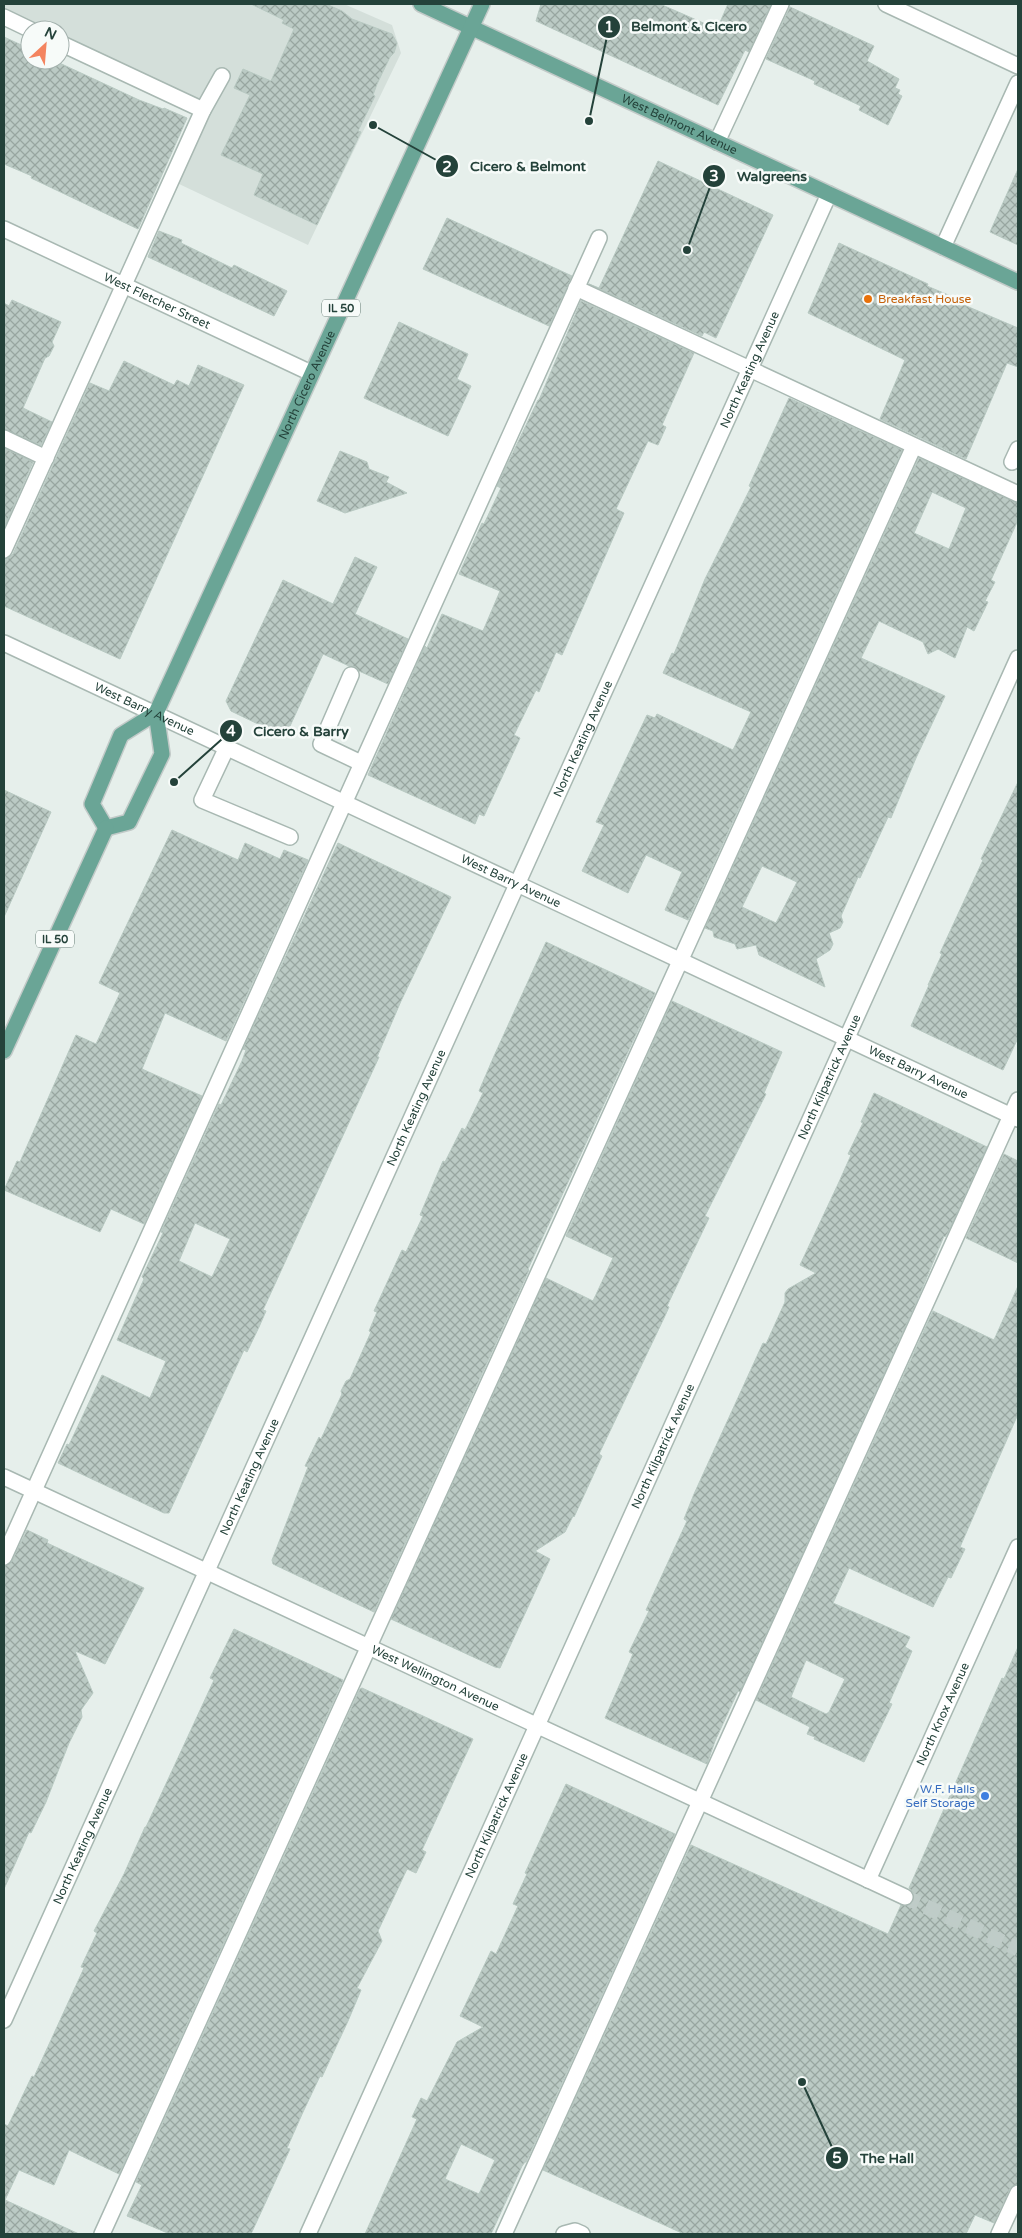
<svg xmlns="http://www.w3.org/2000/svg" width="1022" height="2238" font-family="'Varela Round',sans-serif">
	<defs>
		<pattern id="building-cross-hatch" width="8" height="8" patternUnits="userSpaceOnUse" patternTransform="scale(1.25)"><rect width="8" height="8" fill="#bbcac4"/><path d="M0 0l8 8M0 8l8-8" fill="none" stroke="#98a6a0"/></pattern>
	</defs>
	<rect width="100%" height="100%" fill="#e6efeb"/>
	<path fill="#d4dfda" d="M4,4h340l48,21 9,28 -93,192 -131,-62 34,-73 -151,-71v-9h-20l-36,-17z"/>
	<path fill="url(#building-cross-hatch)" stroke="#b8c9c2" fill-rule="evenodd" d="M251,4h75l16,7 10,8 40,15 5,9 -3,10 -4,4 -13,27 -4,11 2,1 -17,35 3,1 -44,93 -63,-30 9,-21 -42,-19 29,-60 -16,-7 9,-19 28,12 23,-52 -12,-6 2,-3z
		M541,4h119l57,25 11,-25h43l-22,48 -4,-2 -27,55 -182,-84z
		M790,7l84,39 -7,15 32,18 -4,9 5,2 -2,4 4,2 -14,29 -29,-15 2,-4 -47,-22 1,-3 -49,-22z
		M4,37l26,12v11h23l86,40 24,9 1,-1 23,10 -49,111 -107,-51 1,-2 -28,-12z
		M658,161l115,54 -57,123 -12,-6 -2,4 -113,-52 10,4z
		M1018,169v76l-28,-13z
		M447,218l125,58 -23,50 -126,-57z
		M159,231l23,9 -1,3 51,25 2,-3 53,26 -13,25 -126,-59z
		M839,243l89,41 -1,2 38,16 -1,3 54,23v39l-11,-4 -41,96 -86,-40 25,-59 -97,-47z
		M12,300l49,22 -9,20 2,4 -5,10 -4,2 -22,50 29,14 -11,23 -37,-16v-126l5,3z
		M581,301l113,52 -32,72 4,2 -8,18 -10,-4 -32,68 8,4 -62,142 -6,-3 -17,40 -3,-2 -22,45 6,3 -36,78 -5,-2 -4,10 -107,-49 57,-129 2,2 15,-34 41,17 17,-40 -41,-17 23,-51 2,1 17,-36 -4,-2 41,-86h1z
		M399,322l69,32 -11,25 14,7 -23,50 -84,-38z
		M124,361l50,24 3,-5 12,6 9,-21 46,20 -124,274 -116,-53v-47l5,-1 4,-4 77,-171 19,8z
		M789,398l113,52 -214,470 -23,-10 17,-38 -36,-17 -18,38 -46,-22 22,-46 -8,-3 51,-107 8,3 2,-4 76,36 18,-38 -88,-39 9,-20 2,1 31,-75 46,-92 -2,-1z
		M4,448l29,14 -29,66z
		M340,451l27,11 2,7 20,8 -3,5 21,11 -62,20 -28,-12z
		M919,458l99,45v17l-27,60 4,2 -10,19 3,1 -14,29 -7,-4 -12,31 -17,-9 -10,5 -5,-12 -44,-21 -18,37 84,38 -29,62 -25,60 -3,-1 -28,61 -2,-1 -17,39 2,6 -3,6 -11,5 4,11 -3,6 -14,9 9,28 -66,-32 -3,-10 -19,4 -2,-5 -21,-7 -1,-6 -8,-3zM932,492l34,16 -17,41 -35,-16zM762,866l35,16 -21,41 -34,-16z
		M355,557l22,10 -22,47 53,25 -20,45 -29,-13 -4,-4 -6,-1 -26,-12 -38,83 -54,-26 -5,-10 57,-121 50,24z
		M1018,782v256l-15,32 -92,-44 18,-41h-1l14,-31 -2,-1 43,-93 -2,-1z
		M4,790l47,22 -47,105z
		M172,830l66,30 7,-17 35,16 4,-9 24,10 -82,181 -61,-28 -23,56 60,27 -58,128 -33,-15 -11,23 -96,-42 13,-29 3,1 56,-127 20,9 24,-51 -21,-10z
		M338,843l113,54 -50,104 -24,56h2l-116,253 3,1 -7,16 -12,25 -3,-2 -75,163h-5l-106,-50 9,-19 2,1 33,-70 48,23 16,-37 -49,-21 27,-61 -2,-2 21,-44 -2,-1 58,-128 2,1 21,-44 4,-11 -3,-1zM195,1223l35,16 -18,38 -33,-16z
		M546,942l109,51 -127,276 1,1 -155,342 -101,-48 -1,-4 36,-93 -3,-1 14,-29 2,2 21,-45 -1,-3 5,-10 4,-2 21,-47 -2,-1 8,-19 -3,-1 28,-61 4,2 17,-36 -3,-1 23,-54 2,1 17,-34 3,2 18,-37 -4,-2 15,-35z
		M672,1001l110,51 -18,41 2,1 -61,122 4,2 -42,88 2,1 -5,11 -65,136 3,2 -28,61 -1,-1 -8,16 -30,19 15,8 -50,109 -5,-1 -104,-48 155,-341 47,23 20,-43 -47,-22z
		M874,1093l113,54 -38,84 -4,6 -1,-1 -28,67 -176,389 -2,-1 -23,50 -8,23 -102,-46 28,-64 -4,-2 20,-41 -3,-1 41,-89 -3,-2 10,-25 69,-151 3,1 19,-42v-9l3,-4 28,-16 -16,-8 39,-83 12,-27 -3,-1 15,-31 -2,-1z
		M1004,1154l14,7v102l-52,-25z
		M1018,1286v128l-58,133 5,2 -14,29 -3,-1 -15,30 -84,-39 -16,35 77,34 -5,10 7,4 -23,52 3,1 -28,58 -50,-23 1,-2 -8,-3 3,-7 -54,-27 177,-389 61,29zM806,1660l39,19 -16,33 -3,2 -35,-17z
		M27,1530l21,10 -1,3 97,45 -39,76 -30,-13 18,42 -12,17 1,7 -13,26 -23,59 -15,31 -2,-1 -25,57v-323l8,-5z
		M234,1629l109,51 -224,494 -50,-24 -15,35 -35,-15 -14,30 74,34h-75v-110l4,2 24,-50 2,1 50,-109 -3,-1 16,-34 -3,-2 30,-57 21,-47h1l68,-147 -4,-2z
		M1018,1647v537l-8,5 -16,34 -19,-8 -9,19h-282l-141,-64 148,-325 197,89 13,-29h9l4,-5 -1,-8 -4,-4 93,-210 2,1z
		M362,1688l111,51 -51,111 4,2 -10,21 -9,-4 -29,62 4,10 -25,47 4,2 -13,31 -26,56 -2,-1 -17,36 -16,36 3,1 -39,85h-81l-43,-18 15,-31 -6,-3 224,-493z
		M566,1784l109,50 -149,328h-1l-3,4 -31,68h-126l52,-115 -5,-2 9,-19 6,3 30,-59 26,-15 -23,-11 31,-65 5,3 22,-48 -5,-2 14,-30 -2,-1zM461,2144l34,16 -16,34 -34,-15z"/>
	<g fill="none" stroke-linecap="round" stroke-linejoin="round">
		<path stroke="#bfccc8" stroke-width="15" stroke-dasharray="15 8" stroke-linecap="butt" d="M905,1897l113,52"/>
		<defs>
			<g id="minor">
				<path d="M886,4l132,62"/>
				<path d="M4,17l27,13"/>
				<path d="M60,43l143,67"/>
				<path d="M717,142l64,-138"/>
				<path id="s1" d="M4,229l307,144"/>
				<path d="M943,247l75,-164"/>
				<path d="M576,288l442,206"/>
				<path d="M4,438l42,20"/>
				<path d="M1012,462l6,-13"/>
				<path d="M4,550l199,-440 19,-34"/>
				<path id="s2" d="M4,643l1014,476"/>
				<path d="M351,675l-30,69 40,19"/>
				<path d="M227,747l-25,53 88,37"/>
				<path id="s3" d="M4,1477l901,420"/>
				<path d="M4,1557l595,-1319"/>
				<path id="s4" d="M868,1880l150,-333"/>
				<path id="s5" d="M4,2020l825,-1826"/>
				<path d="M102,2234l812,-1788"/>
				<path id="s6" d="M308,2234l710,-1576"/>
				<path d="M504,2234l514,-1134"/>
				<path d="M564,2234l11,-3 7,3"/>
				<path d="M999,2234l19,-41"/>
			</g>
			<g id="major">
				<path id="s7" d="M421,4l597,278"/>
				<path id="s8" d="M106,828l-14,-24 29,-69 35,-22 326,-709"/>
				<path d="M106,828l23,-6 33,-68 -6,-41"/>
				<path d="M4,1051l102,-223"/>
			</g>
		</defs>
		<use href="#minor" stroke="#a8b8b2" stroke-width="18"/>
		<use href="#major" stroke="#c2cac8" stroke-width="18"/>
		<use href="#minor" stroke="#fff" stroke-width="15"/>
		<use href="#major" stroke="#6aa596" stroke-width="15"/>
	</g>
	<circle fill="#e8710a" stroke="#f7fbf9" stroke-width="2" cx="868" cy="299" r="5"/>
	<circle fill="#3f7fe0" stroke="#f7fbf9" stroke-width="2" cx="985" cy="1796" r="5"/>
	<g text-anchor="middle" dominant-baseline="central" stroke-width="5" stroke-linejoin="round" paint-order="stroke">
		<g fill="#f7fbf9" stroke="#637a73" stroke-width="1">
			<rect x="322" y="299.5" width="38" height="17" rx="4"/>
			<rect x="36" y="930.5" width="38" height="17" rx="4"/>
		</g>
		<g font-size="11" font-weight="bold" fill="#24423a">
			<text x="341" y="308">IL 50</text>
			<text x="55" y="939">IL 50</text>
		</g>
		<g font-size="12" fill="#24423a" stroke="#f7fbf9">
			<text stroke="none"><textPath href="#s7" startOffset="285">West Belmont Avenue</textPath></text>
			<text stroke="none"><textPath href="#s1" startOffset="169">West Fletcher Street</textPath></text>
			<text stroke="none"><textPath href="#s5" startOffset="1811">North Keating Avenue</textPath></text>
			<text stroke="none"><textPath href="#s8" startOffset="505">North Cicero Avenue</textPath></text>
			<text stroke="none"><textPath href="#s2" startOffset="155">West Barry Avenue</textPath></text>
			<text stroke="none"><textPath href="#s5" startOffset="1406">North Keating Avenue</textPath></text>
			<text stroke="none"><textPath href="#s2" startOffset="560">West Barry Avenue</textPath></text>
			<text stroke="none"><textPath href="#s2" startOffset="1010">West Barry Avenue</textPath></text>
			<text stroke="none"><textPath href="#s6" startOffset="1269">North Kilpatrick Avenue</textPath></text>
			<text stroke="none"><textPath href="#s5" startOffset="1001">North Keating Avenue</textPath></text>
			<text stroke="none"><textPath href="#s6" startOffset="864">North Kilpatrick Avenue</textPath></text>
			<text stroke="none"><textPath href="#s5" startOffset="596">North Keating Avenue</textPath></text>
			<text stroke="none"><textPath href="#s3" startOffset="476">West Wellington Avenue</textPath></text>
			<text stroke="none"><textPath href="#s4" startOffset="182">North Knox Avenue</textPath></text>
			<text stroke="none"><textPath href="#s6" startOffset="459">North Kilpatrick Avenue</textPath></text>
			<text stroke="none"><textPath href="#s5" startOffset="191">North Keating Avenue</textPath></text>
		</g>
		<g font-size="12" fill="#c56008" stroke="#f7fbf9" text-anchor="start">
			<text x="878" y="299">Breakfast House</text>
		</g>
		<g font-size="12" fill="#366cbe" stroke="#f7fbf9" text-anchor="end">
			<text x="975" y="1789">W.F. Halls<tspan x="975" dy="14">Self Storage</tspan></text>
		</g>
	</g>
	<path fill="none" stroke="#24423a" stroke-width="2" d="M589 121L609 27M373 125L447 166M687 250L714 176M174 782L231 731M802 2082L837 2158"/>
	<g fill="#24423a" stroke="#f7fbf9" stroke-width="2">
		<circle cx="589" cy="121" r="5"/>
		<circle cx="373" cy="125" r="5"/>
		<circle cx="687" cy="250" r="5"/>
		<circle cx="174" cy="782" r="5"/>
		<circle cx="802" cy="2082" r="5"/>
		<circle cx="609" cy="27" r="12"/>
		<circle cx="447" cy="166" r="12"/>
		<circle cx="714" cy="176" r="12"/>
		<circle cx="231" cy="731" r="12"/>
		<circle cx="837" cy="2158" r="12"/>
	</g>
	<g font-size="15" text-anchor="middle" font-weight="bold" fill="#fff">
		<text x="609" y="32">1</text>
		<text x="447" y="172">2</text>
		<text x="714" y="181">3</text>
		<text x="231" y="736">4</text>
		<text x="837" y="2163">5</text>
	</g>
	<g font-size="14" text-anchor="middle" font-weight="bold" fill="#24423a" stroke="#f7fbf9" stroke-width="5" stroke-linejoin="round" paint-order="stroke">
		<text x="689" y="31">Belmont &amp; Cicero</text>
		<text x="528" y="171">Cicero &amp; Belmont</text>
		<text x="772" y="181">Walgreens</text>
		<text x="301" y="736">Cicero &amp; Barry</text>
		<text x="887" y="2163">The Hall</text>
	</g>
	<rect width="1022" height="2238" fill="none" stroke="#24423a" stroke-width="10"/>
	<g transform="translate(45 45) rotate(26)"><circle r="24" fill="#f7fbf9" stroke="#a3b1ad"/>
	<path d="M0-4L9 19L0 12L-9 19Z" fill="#f4845f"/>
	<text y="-8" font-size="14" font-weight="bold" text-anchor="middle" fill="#24423a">N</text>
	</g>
</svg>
